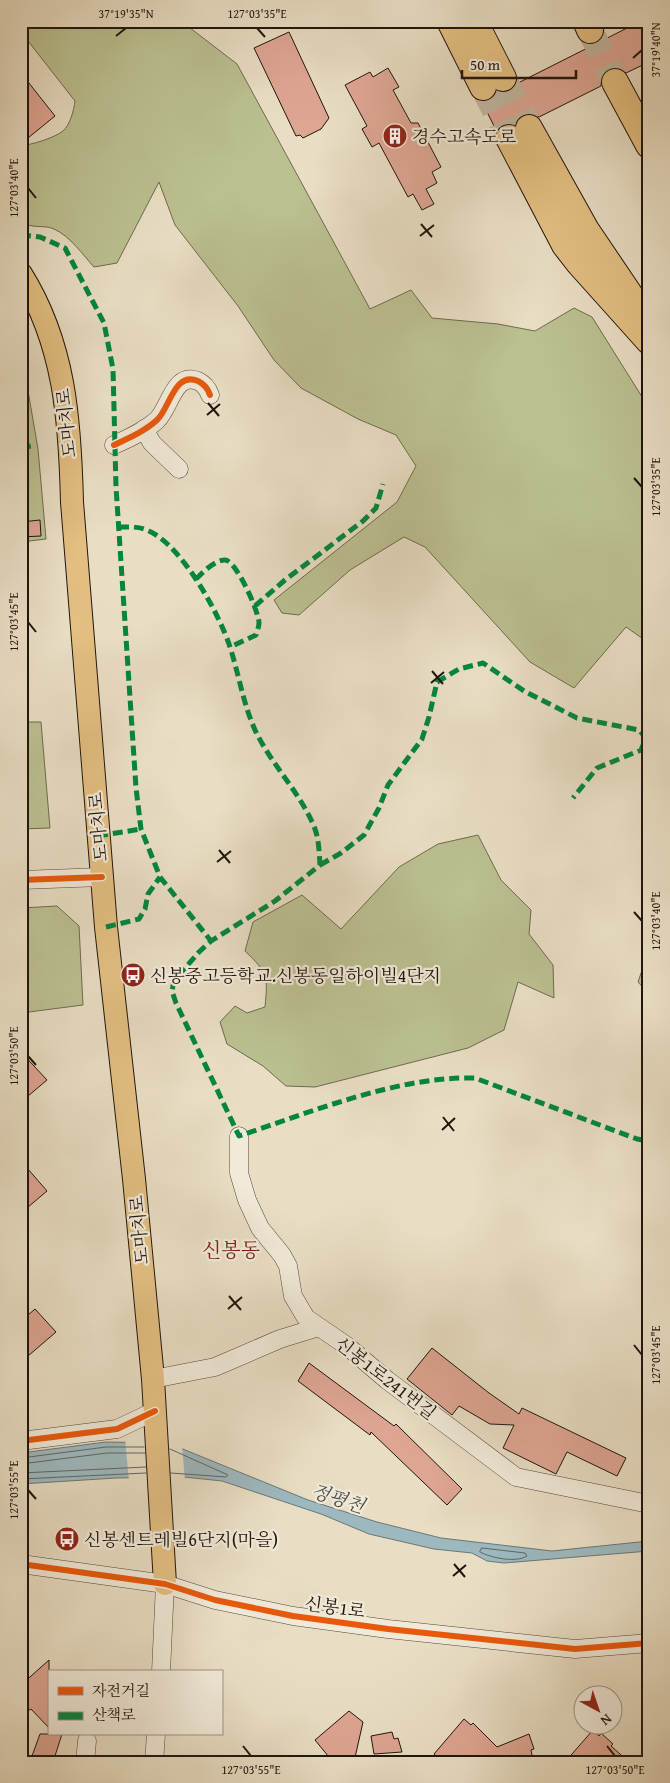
<svg xmlns="http://www.w3.org/2000/svg" width="670" height="1783" font-family="'Gentium Book Plus','Noto Serif KR',serif">
	<rect width="100%" height="100%" fill="#e9dec4"/>
	<filter id="stains"><feTurbulence type="fractalNoise" baseFrequency=".004" numOctaves="4"/><feColorMatrix values="0 0 0 0 .2 0 0 0 0 .09 0 0 0 0 .02 0 0 0 .5 -.17"/></filter>
	<radialGradient id="worn" r=".72"><stop offset=".6" stop-color="#630" stop-opacity="0"/><stop offset="1" stop-color="#630" stop-opacity=".3"/></radialGradient>
	<path fill="#bbc091" stroke="#6e6a4f" d="M21,21h160l56,43 133,245 41,-19 21,28 66,6 37,7 39,-23 18,9 57,91v235l-23,-16 -52,61 -44,-26 -105,-115 -21,-10 -54,33 -51,45 -17,-2 -8,-13 123,-98 19,-36 -20,-31 -38,-16 -57,-31 -27,-28 -36,-54 -63,-81 -16,-43 -42,81 -23,4c-11,-12 -24,-31 -40,-38 -11,-5 -22,1 -33,-8v-76c9,1 35,-8 42,-14 7,-6 11,-21 12,-30l-54,-69z
		M26,379l12,70 8,90 -25,3v-162z
		M21,722h20l9,106 -29,1z
		M478,835l23,45 30,30 -2,24 24,31 1,33 -36,-16 -14,48 -36,18 -153,39 -29,-1 -23,-20 -36,-22 -7,-22 15,-16 12,7 18,-6c3,-31 3,-34 -20,-56l8,-29 49,-27 39,34 58,-62 39,-23z
		M57,906l22,20 4,79 -62,8v-105z
		M649,950v44l-11,-12z"/>
	<path fill="#9db9bf" stroke="#6b7778" d="M106,1442l62,1 140,57 69,22 64,16 111,13 97,-10v10l-145,12 -17,-2 -15,-8 -38,-4 -65,-15 -48,-20 -99,-33 -38,-4 -68,1 -95,6v-31z"/>
	<path fill="#e9dec4" d="M125,1439l43,1 14,6 3,34 -56,1z"/>
	<g fill="none" stroke-linecap="round" stroke-linejoin="round">
		<path stroke="#5e6666" stroke-width="1" d="M170,1449l58,26 -2,2 -55,-4
			M21,1458l85,-11h38
			M21,1464l86,-11h38
			M21,1473l125,-6
			M21,1479l125,-6
			M482,1548l43,5 2,3c-11,7 -36,2 -47,-4z"/>
	</g>
	<path fill="#dea593" stroke="#20140d" d="M641,21h8v41l-23,11 -10,-6 -8,2 -6,6 -1,11 -62,31 -9,-4 -8,2 -7,10h-13l-6,5 -14,-28 8,-2 10,-8h9l7,-8z
		M289,32l40,86 -8,11 -18,9 -3,-3 -4,1 -42,-88z
		M388,68l11,19 -6,3 18,33h7l23,44 -9,5 5,11 -11,6 8,15 -12,6 -9,-16 -5,3 -29,-54 -7,4 -10,-18 5,-3 -22,-41 25,-13 3,5z
		M21,73l34,43 -27,22 -7,-9z
		M40,520l1,16 -20,1v-15z
		M21,1052l26,28 -26,22z
		M21,1161l26,30 -26,22z
		M35,1309l21,23 -35,30v-41z
		M432,1348l57,45 30,21 3,-6 104,50 -9,18 -50,-24 -11,22 -53,-26 11,-23 -24,-1 -31,-18 -7,9 -45,-36z
		M309,1363l85,63 2,-2 66,65 -15,16 -76,-73 -1,3 -72,-54z
		M49,1660v68l-18,-19 -3,2 -7,-7v-19z
		M349,1711l14,11 -9,40h-14l-4,-3 -3,3 -18,-22z
		M464,1719l7,6 2,-2 24,24 32,-13 5,15 -3,1 1,5 -16,7h-73l-9,-8z
		M593,1730l6,6 2,-3 12,11 -2,2 18,16h-64z
		M392,1732l2,7 4,-1 4,14 -28,2 -3,-18z
		M40,1734h22l-7,22h-5l-1,4 -17,-4z"/>
	<g fill="none" stroke-linecap="round" stroke-linejoin="round">
		<path stroke="#c1b69f" stroke-width="26" stroke-dasharray="26 13" stroke-linecap="butt" d="M590,30l25,52
			M503,78l26,50
			M483,87l26,51"/>
		<defs>
			<path id="minor" d="M144,429l8,14 27,26
				M114,445c15,-7 31,-14 43,-25 13,-12 17,-49 41,-39 6,3 10,8 12,14
				M21,880l81,-3
				M239,1136v37l8,27 13,28 22,27 6,11 5,30 13,22 41,28 40,34 129,97 133,27
				M153,1379l62,-12 65,-28 39,-12
				M21,1441l96,-12 38,-18
				M21,1564l144,20 50,16 78,16 95,13 187,20 74,-6
				M161,1672l4,-88
				M85,1762l2,-21
				M154,1762l2,-28"/>
			<path id="major" d="M21,274c44,70 49,147 51,228l34,425 28,252 19,200 12,205"/>
			<path id="highway" d="M450,21l33,66
				M474,21l29,57
				M586,21l4,9
				M615,82l34,63
				M529,128l57,102 52,77
				M509,138l56,107 14,18 70,78"/>
		</defs>
		<use href="#minor" stroke="#52463b" stroke-width="19"/>
		<use href="#major" stroke="#20140d" stroke-width="24"/>
		<use href="#highway" stroke="#20140d" stroke-width="28"/>
		<use href="#minor" stroke="#f1ead9" stroke-width="18"/>
		<use href="#major" stroke="#e4bf82" stroke-width="22"/>
		<use href="#highway" stroke="#e4bf82" stroke-width="26"/>
		<path stroke="#00873e" stroke-width="5" stroke-dasharray="10 5" stroke-linecap="butt" d="M21,235l19,2 25,11 39,75 9,46 3,118 20,301 5,41 19,48 51,64
			M21,448l10,-2
			M119,527c10,0 20,-1 30,4 33,15 70,82 81,116 9,28 13,56 25,83 16,34 43,60 58,94 6,13 6,27 7,41l-45,36 -64,40 -12,11 -25,29 -2,10 4,12 63,133c72,-24 159,-60 236,-58l162,61 12,2
			M196,579c7,-7 19,-19 29,-19 11,0 34,52 34,63 0,4 -2,8 -3,12l-26,12
			M255,606l30,-26 78,-59 13,-13 7,-24
			M98,836l43,-7
			M320,865l21,-12 23,-18 15,-27 9,-23 34,-46 7,-22 8,-35 22,-13 24,-6 41,28 53,27 62,12 7,8 -5,12 -44,18 -24,30
			M106,927l33,-8 6,-10 3,-15 12,-17"/>
		<defs>
			<path id="cycleway" d="M114,445c15,-7 31,-14 43,-25 13,-12 17,-49 41,-39 6,3 10,8 12,14
				M21,880l81,-3
				M21,1441l96,-12 38,-18
				M21,1564l144,20 50,16 78,16 95,13 187,20 74,-6"/>
		</defs>
		<use href="#cycleway" stroke="#f1ead9" stroke-width="9"/>
		<use href="#cycleway" stroke="#e8590c" stroke-width="6"/>
	</g>
	<path fill="none" stroke="#20140d" stroke-width="2" d="M257,28l8,9M116,36l10,-8M633,58l9,-8M28,188l8,10M421,224l11,13M420,236l14,-11M208,403l11,13M207,415l13,-11M634,478l8,9M28,622l8,10M432,671l11,13M431,683l13,-11M219,850l11,13M217,862l14,-11M634,912l8,9M28,1056l8,9M443,1117l11,14M442,1130l13,-12M229,1296l12,14M228,1309l14,-12M634,1345l8,10M28,1490l8,9M454,1564l11,13M453,1576l13,-11M243,1746l8,10M607,1746l8,10"/>
	<defs>
		<symbol id="building-disc" viewBox="-11 -11 22 22"><circle r="9.5" fill="#8f2418" stroke="#f1ead9"/><path d="M-4-6H4V6H1V3H-1V6H-4ZM-2.5-4.3h1.7v1.8h-1.7ZM.8-4.3h1.7v1.8H.8ZM-2.5-1h1.7V.8h-1.7ZM.8-1h1.7V.8H.8Z" fill="#fff"/></symbol>
		<symbol id="bus-disc" viewBox="-11 -11 22 22"><circle r="9.5" fill="#8f2418" stroke="#f1ead9"/><path d="M-5-6H5V4H4V6H2V4H-2V6H-4V4H-5ZM-3.5-4V0h7V-4ZM-3.5 1.2v1.5H-2V1.2ZM2 1.2v1.5H3.5V1.2Z" fill="#fff"/></symbol>
	</defs>
	<g fill-rule="evenodd">
		<use href="#building-disc" x="381" y="122" width="28" height="28"/>
		<use href="#bus-disc" x="119" y="961" width="28" height="28"/>
		<use href="#bus-disc" x="53" y="1525" width="28" height="28"/>
	</g>
	<g text-anchor="middle" dominant-baseline="central" stroke-width="4.5" stroke-linejoin="round" paint-order="stroke">
		<g font-size="18" fill="#20140d" stroke="#f1ead9" text-anchor="start">
			<text x="412" y="136">경수고속도로</text>
			<text x="150" y="975">신봉중고등학교.신봉동일하이빌4단지</text>
			<text x="84" y="1539">신봉센트레빌6단지(마을)</text>
		</g>
		<g font-size="18" fill="#20140d" stroke="#f1ead9">
			<text transform="translate(66 423) rotate(-96)">도마치로</text>
			<text transform="translate(98 827) rotate(-95)">도마치로</text>
			<text transform="translate(139 1230) rotate(-95)">도마치로</text>
			<text transform="translate(386 1378) rotate(38)">신봉1로241번길</text>
			<text transform="translate(335 1607) rotate(8)">신봉1로</text>
		</g>
		<g font-size="19" font-style="italic" fill="#4c4e4b" stroke="#f1ead9">
			<text transform="translate(338 1498) rotate(18)">정평천</text>
		</g>
		<g font-size="20" fill="#7a1f14" stroke="#f1ead9">
			<text x="231" y="1249">신봉동</text>
		</g>
	</g>
	<rect width="670" height="1783" fill="none" stroke="#e9dec4" stroke-width="55"/>
	<rect x="48" y="1670" width="175" height="65" fill="#f1ead9" stroke="#9d9487"/>
	<rect x="58" y="1687" width="25" height="8" fill="#e8590c" stroke="#9d9487"/>
	<text x="92" y="1696" font-size="15" fill="#20140d">자전거길</text>
	<rect x="58" y="1712" width="25" height="8" fill="#00873e" stroke="#9d9487"/>
	<text x="92" y="1720" font-size="15" fill="#20140d">산책로</text>
	<g transform="translate(598 1710) rotate(140)"><circle r="24" fill="#f1ead9" stroke="#9d9487"/>
	<path d="M0-4L9 19L0 12L-9 19Z" fill="#8f2418"/>
	<text y="-8" font-size="14" font-weight="bold" text-anchor="middle" fill="#20140d">N</text>
	</g>
	<path d="M462 70v8h114v-8" fill="none" stroke="#20140d" stroke-width="2.5"/>
	<text x="470" y="70" font-size="15" fill="#20140d" stroke="#f1ead9" stroke-width="4" paint-order="stroke">50 m</text>
	<rect x="28" y="28" width="614" height="1728" fill="none" stroke="#20140d" stroke-width="2"/>
	<g font-size="12" text-anchor="middle" fill="#20140d">
		<text x="126" y="18">37°19'35"N</text>
		<text x="257" y="18">127°03'35"E</text>
		<text transform="translate(656 50) rotate(-90)" y="4">37°19'40"N</text>
		<text transform="translate(14 188) rotate(-90)" y="4">127°03'40"E</text>
		<text transform="translate(656 487) rotate(-90)" y="4">127°03'35"E</text>
		<text transform="translate(14 622) rotate(-90)" y="4">127°03'45"E</text>
		<text transform="translate(656 921) rotate(-90)" y="4">127°03'40"E</text>
		<text transform="translate(14 1056) rotate(-90)" y="4">127°03'50"E</text>
		<text transform="translate(656 1355) rotate(-90)" y="4">127°03'45"E</text>
		<text transform="translate(14 1490) rotate(-90)" y="4">127°03'55"E</text>
		<text x="251" y="1774">127°03'55"E</text>
		<text x="615" y="1774">127°03'50"E</text>
	</g>
	<rect width="100%" height="100%" filter="url(#stains)"/>
	<rect width="100%" height="100%" fill="url(#worn)"/>
</svg>
